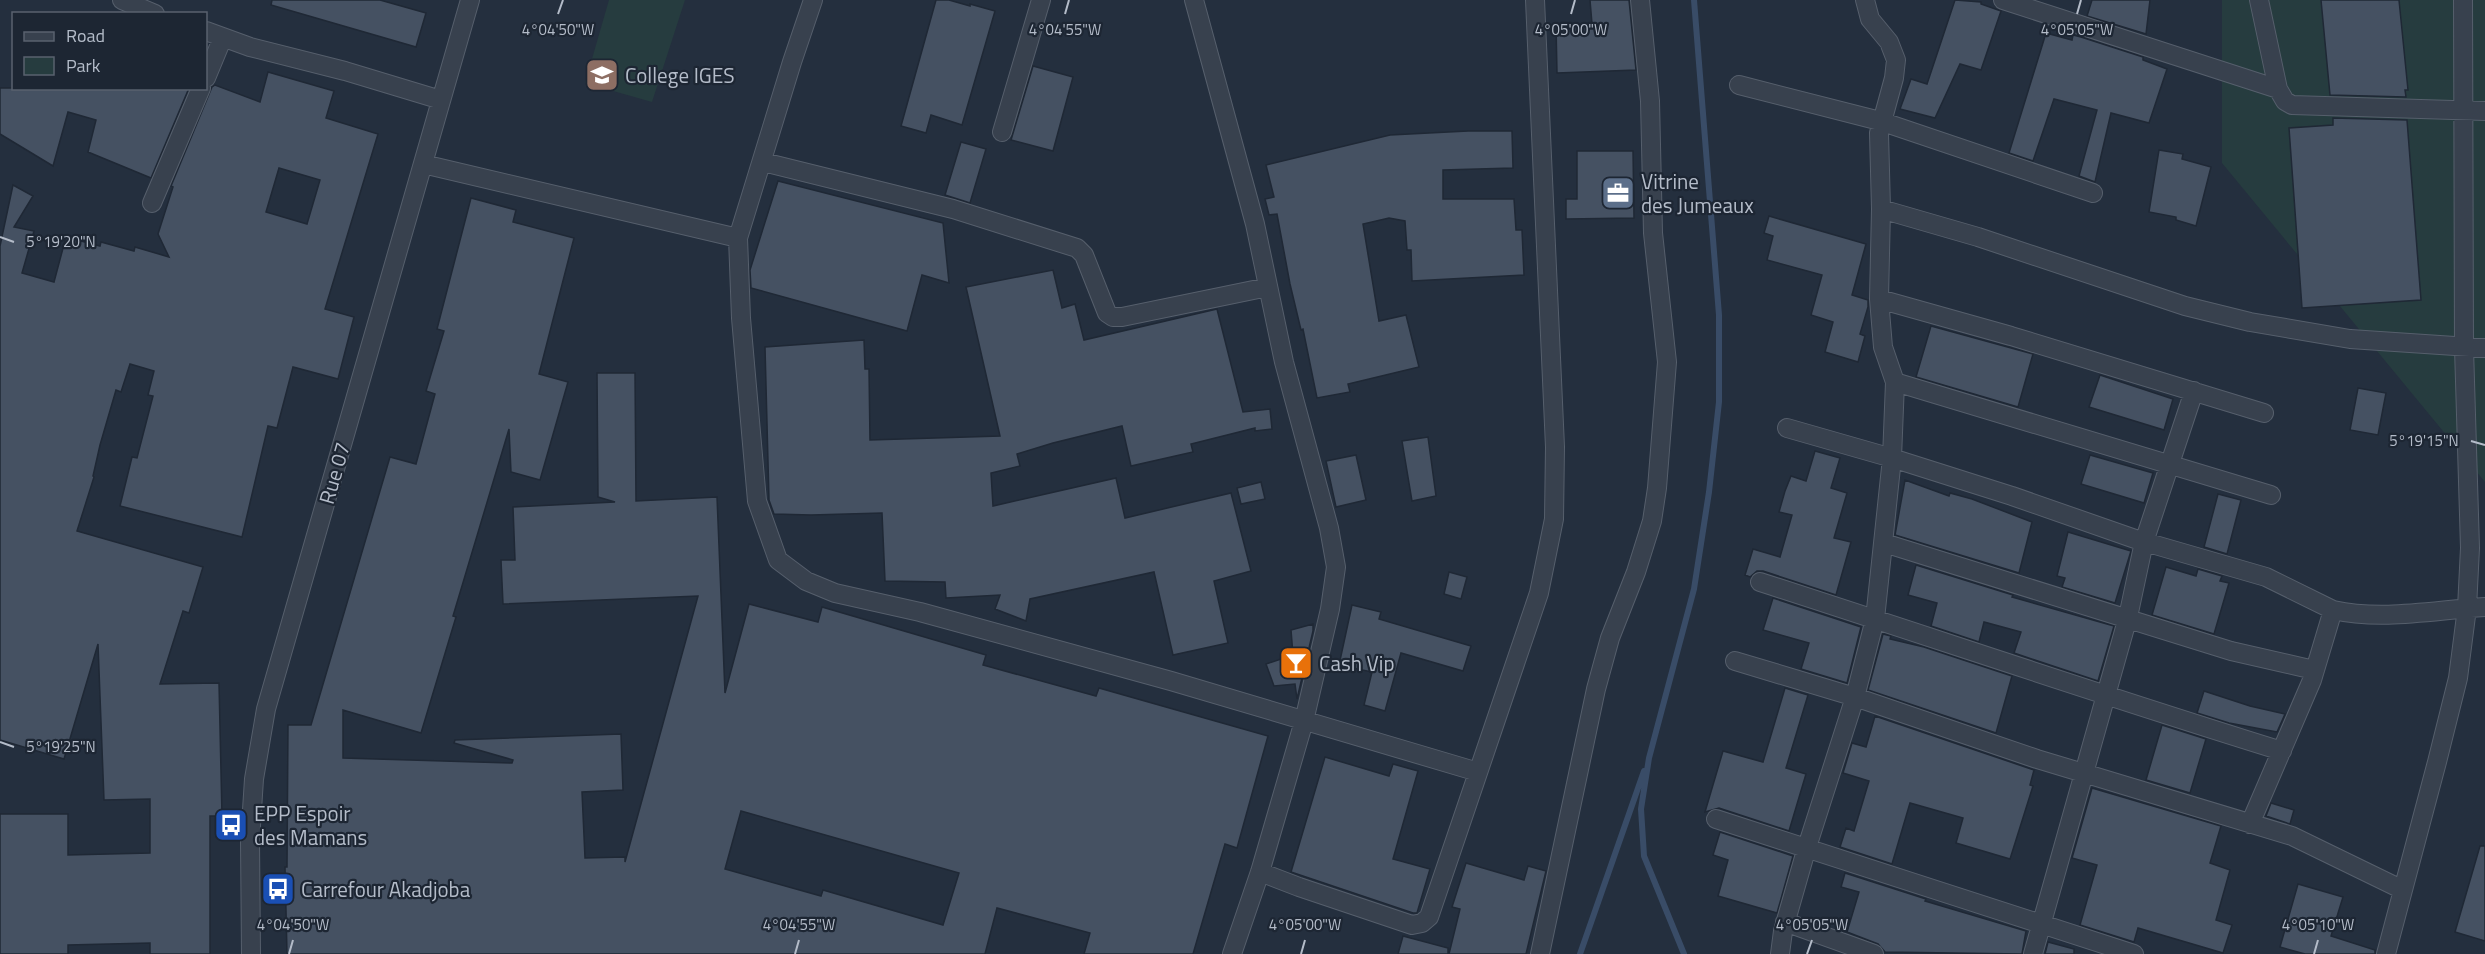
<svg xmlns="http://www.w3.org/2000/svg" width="2485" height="954" font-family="'Titillium Web',sans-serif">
	<rect width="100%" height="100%" fill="#242f3e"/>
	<path fill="#263c3f" d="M609,0h76l-33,102 -67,-19z
		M2222,0h263v482l-263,-319z"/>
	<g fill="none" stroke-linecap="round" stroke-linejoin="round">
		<path stroke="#394c67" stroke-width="6" d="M1580,954l64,-183
			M1684,954l-40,-98 -3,-47 8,-51 45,-169 15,-97 10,-90v-87l-25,-315"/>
	</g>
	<path fill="#455162" stroke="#1f2835" stroke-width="1.5" fill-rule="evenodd" d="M272,0h108l46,13 -10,34 -145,-42z
		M936,0h13l21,6v-2l25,7 -33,114 -31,-10 -5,18 -25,-7z
		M1590,0h39l7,70 -79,3 -1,-48 36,-1z
		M1955,0l26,2v2l20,7 -20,59 -21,-6 -25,54 -35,-9 11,-30 16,5z
		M2092,0h58l-4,34 -59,-18z
		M2321,0h78l9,90h-3l1,7 -76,-2z
		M2046,33l26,7 1,-5 8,2 62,20v3l24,9 -18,54 -38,-10 -16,69 -16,-6 18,-66 -43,-11 -21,62 -24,-8z
		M1033,66l40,11 -20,74 -42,-11z
		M268,72l66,19 -8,27 52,16 -53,175 29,8 -16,62 -45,-12 -16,61 -9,-2 -26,111 -122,-31 12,-49 5,1 16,-62 -5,-1 6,-24 -24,-7 -9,28 -5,-2 -16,55 -7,31 1,1 -17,54 126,36 -14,46 -6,-2 -23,73 59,-1 3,133h-12v138h-60v-11l-82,2v9h-68v-140h68v41l82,-2v-54l-46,1 -6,-156 -34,115 -64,-19v-494l13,-61 20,11 -19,31 20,4 -12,42 32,9 12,-45 34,9 1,-4 33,9 1,-4 34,10 -11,-23 15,-47 -2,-1 41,-99 3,-2 45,17zM279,168l41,12 -13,44 -41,-12z
		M0,88h189l-38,90 -63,-26 8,-32 -28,-8 -15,54 -53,-32z
		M2333,118l74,2 14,180 -119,8 -13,-180 44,-3z
		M1468,131h44l1,37 -70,2v29h71l2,31h6l2,45 -112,6 -1,-31h-4l-2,-29 -16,-3 -26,6 16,97 27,-6 13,52 -71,17 2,8 -33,6 -14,-69 -2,1 -11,-46 -13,-70 -8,1 -4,-16 9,-2 -8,-32 124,-30z
		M961,142l25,7 -16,54 -25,-8z
		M2159,150l24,4 -1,5 29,8 -15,59 -20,-6v-3l-27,-5z
		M1577,151h56l1,67 -68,1v-20h11z
		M778,181l165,42 6,60 -27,-8 -15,56 -156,-43 -1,-18z
		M471,198l45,12 -3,12 61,16 -35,136 29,8 -28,98 -29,-8 -2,-43 -56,187 3,1 -35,116 -78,-23v48l169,5 1,-3 -59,-17 1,-3 166,-6 2,56 -41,2 3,66 40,-1v5l73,-266 -195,8 -2,-44h14l-2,-53 102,-5 -17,-5 -1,-124h38l1,128 81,-4 8,196 24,-89 69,18 4,-15 164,48 -3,10 113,31 3,-8 169,48 -31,112 -12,-4 -32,110h-109l6,-21 -93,-25 -12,46h-698l-2,-87h2l1,-142h23l79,-268 26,7 19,-70 -9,-3 18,-60 -7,-2zM741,811l218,62 -16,52 -120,-35 -2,6 -96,-27z
		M1769,216l97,28 -14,51 16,5v7l-8,27 5,2 -7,26 -33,-10 8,-30 -22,-7 11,-40 -55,-15 6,-24 -9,-3z
		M1053,270l9,38 13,-4 9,36 133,-31 26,103 27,-3 2,20 -17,2v-3l-64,16 2,8 -62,14 -9,-40 -69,17 -36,11 3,12 -29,7 2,33 123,-28 9,40 106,-25 20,78 -37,10 14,62 -55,12 -19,-83 -124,27 -4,22 -31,-12 5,-14 -54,3 -1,-16 -60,-1 -3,-68 -71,2 -37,-1 -5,-14 -4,-153 99,-7 1,29h4l1,71 130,-4 -34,-149z
		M1931,326l102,28 -15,53 -102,-30z
		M2100,375l73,24 -9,31 -75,-23z
		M2358,388l28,5 -8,42 -28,-5z
		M1428,437l8,59 -24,5 -10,-60z
		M1815,451l25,7 -9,30 16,5 -13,45 17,4 -15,53 -73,-24h-6l-7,6 -5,-2 8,-26 27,8 12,-42 -13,-3 6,-21 6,-15 15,5z
		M1356,455l10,45 -30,7 -10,-46z
		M2090,455l63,18 -9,30 -63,-19z
		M1905,480l44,16 1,-3 22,6 60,23 -13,51 -124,-38z
		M1261,482l4,17 -24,5 -4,-16z
		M2218,494l23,6 -14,54 -23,-7z
		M2068,532l63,19 -16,52 -53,-16 3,-9 -8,-2z
		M1916,565l97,30 -1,2 102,29 -16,55 -84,-28 7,-21 -37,-10 -5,20 -48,-16 6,-23 -29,-8z
		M2166,567l30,9 2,-7 24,7 -2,5 9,2 -15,51 -62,-19z
		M1449,572l18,5 -6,22 -17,-5z
		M1773,598l88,29 -14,56 -46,-14 8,-26 -46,-13z
		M1352,605l29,7 -2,7 92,27 -8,25 -62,-18 -16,58 -21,-6 8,-33 -33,-7z
		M1313,624v7l-16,68 -2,-15 -21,2 -8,-22 27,-9 -2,-25z
		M1883,634l8,2 -1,3 34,8 88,29 -16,57 -128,-43z
		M1785,688l23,7 -22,73 20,6 -17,57 -70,-23 -14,4 18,-61 40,11z
		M2204,691l46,15 35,8 -8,18 -48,-9 -32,-10z
		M1875,716l159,54 -4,15 3,1 -23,73 -54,-16 7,-25 -53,-15 -18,61 -52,-17 6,-19 8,3 15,-50 -26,-8 9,-30 14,4z
		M2162,725l44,14 -16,54 -44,-13z
		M1325,757l64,19 4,-12 25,7 -25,88 37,10 -13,44h-4l-122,-41z
		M2092,788l129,38 -11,37 20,7 -14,50 16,5 -9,28 -85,-25 -4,14 -54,-17 17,-60 -25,-7z
		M2271,803l23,7 -4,14 -24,-8z
		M1720,832l73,24 -16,57 -59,-17 10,-36 -15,-5z
		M2480,846h5v95l-30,-9z
		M1466,863l58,17 4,-14 18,5 -20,83h-77l11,-45 -8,-2z
		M1845,873l81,26 -1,2 101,30 -4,23 -137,-2 -7,-8 -31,-12 12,-40 -18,-5z
		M2298,884l45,13 -12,39 44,14v4h-70l-25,-7z
		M1403,936l45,12v6h-50z
		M2048,942l26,7v5h-29z"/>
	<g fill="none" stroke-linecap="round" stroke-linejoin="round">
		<defs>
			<path id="minor" d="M122,0l33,14
				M813,0l-21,62 -54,176 3,80 16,183 21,59 28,21 29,12 85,19 251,69 307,91
				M1194,0l61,224 29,138 45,166 7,39 -6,42 -26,112 -44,151 -28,82
				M2003,0l275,89
				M2259,0l19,89 7,12 7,4 193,6
				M206,31l44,16 95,24 96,29
				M206,78l17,-41
				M1739,85l141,36 213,72
				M1002,132l39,-132
				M763,162l190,47 124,39 7,7 23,58 6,4h9l146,-30
				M423,164l315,74
				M152,203l49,-115
				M1881,209l97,28 207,69 65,16 100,17 135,9
				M1879,299l132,37 253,77
				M1895,382l376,113
				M1787,428l105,30 120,38 126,44 128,37 67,33
				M1884,543l347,108 83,19
				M1760,582c174,56 347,115 522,169
				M1735,661l120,36 182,62 255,77 111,54
				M1716,819l418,135
				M2250,824l62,-144 21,-70c50,11 101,0 152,-3
				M1260,872l39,15 113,38 10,-2 7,-6 110,-324 15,-74 1,-72 -20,-447
				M1785,922l89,32
				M251,954l-1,-113 4,-62 12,-70 204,-709
				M1540,954l56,-265 14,-51 26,-66 16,-51 5,-33 10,-126 -14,-129 -3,-132 -10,-101
				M1780,954l3,-23 24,-84 48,-150 20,-78 17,-161 3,-76 -12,-35 -4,-48 2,-90 -2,-76 15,-55 2,-18 -7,-18 -19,-23 -5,-19
				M2033,954l95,-337 16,-75 50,-151
				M2386,954l51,-192 21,-84 9,-70 3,-60 -6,-200 -1,-348"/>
		</defs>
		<use href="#minor" stroke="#565f6c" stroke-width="20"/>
		<use href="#minor" stroke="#38414e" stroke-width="18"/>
	</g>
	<path fill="none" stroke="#b4bcc9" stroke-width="2" d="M558,14l5,-14M1065,14l4,-14M1571,14l4,-14M2077,14l4,-14M0,237l14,5M2471,441l14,4M0,742l14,5M289,954l4,-14M795,954l4,-14M1301,954l4,-14M1807,954l5,-14M2314,954l4,-14"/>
	<defs>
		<symbol id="school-square" viewBox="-11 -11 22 22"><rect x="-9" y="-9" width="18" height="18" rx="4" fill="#8d6e63" stroke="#1d2633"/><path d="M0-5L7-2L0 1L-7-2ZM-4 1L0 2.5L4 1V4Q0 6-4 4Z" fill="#fff"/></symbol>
		<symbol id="office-square" viewBox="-11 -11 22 22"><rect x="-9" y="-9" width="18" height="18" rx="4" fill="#5c6f8a" stroke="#1d2633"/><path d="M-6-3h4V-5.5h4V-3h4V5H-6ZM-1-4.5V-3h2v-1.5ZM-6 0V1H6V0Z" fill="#fff"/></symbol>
		<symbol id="bar-square" viewBox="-11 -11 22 22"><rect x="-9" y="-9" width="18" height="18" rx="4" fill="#e8710a" stroke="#1d2633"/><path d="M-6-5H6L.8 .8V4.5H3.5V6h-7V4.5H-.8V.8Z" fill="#fff"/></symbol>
		<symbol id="bus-square" viewBox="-11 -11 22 22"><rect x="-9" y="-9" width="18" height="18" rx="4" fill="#1a4fb4" stroke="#1d2633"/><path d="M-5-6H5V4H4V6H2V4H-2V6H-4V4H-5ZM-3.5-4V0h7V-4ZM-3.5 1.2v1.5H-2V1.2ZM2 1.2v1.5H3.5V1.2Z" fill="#fff"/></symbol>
	</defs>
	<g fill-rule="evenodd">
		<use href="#school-square" x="583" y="56" width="38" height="38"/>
		<use href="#office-square" x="1599" y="174" width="38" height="38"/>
		<use href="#bar-square" x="1277" y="644" width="38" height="38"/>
		<use href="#bus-square" x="212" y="806" width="38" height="38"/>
		<use href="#bus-square" x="259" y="870" width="38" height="38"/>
	</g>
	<g text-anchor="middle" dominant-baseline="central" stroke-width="4.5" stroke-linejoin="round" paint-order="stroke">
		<g font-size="21" fill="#b4bcc9" stroke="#1d2633" text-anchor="start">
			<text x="625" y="75">College IGES</text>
			<text x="1641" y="181">Vitrine<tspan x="1641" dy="24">des Jumeaux</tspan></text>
			<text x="1319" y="663">Cash Vip</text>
			<text x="254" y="813">EPP Espoir<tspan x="254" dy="24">des Mamans</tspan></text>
			<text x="301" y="889">Carrefour Akadjoba</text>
		</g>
		<g font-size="21" fill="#b4bcc9" stroke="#1d2633">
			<text transform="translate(334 473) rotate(-74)">Rue 07</text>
		</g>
	</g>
	<g font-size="15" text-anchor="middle" fill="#b4bcc9" stroke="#1d2633" stroke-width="4.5" stroke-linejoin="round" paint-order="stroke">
		<text x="558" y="35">4°04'50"W</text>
		<text x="1065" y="35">4°04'55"W</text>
		<text x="1571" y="35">4°05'00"W</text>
		<text x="2077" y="35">4°05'05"W</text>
		<text x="61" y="247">5°19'20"N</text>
		<text x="2424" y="446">5°19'15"N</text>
		<text x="61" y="752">5°19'25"N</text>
		<text x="293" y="930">4°04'50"W</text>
		<text x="799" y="930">4°04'55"W</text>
		<text x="1305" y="930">4°05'00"W</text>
		<text x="1812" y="930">4°05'05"W</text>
		<text x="2318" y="930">4°05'10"W</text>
	</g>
	<rect x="12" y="12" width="195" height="78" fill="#1d2633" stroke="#59626f" stroke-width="1.5"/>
	<rect x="24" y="32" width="30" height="9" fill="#38414e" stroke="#59626f" stroke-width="1.5"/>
	<text x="66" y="42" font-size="18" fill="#b4bcc9">Road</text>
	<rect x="24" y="57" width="30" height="18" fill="#263c3f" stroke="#59626f" stroke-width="1.5"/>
	<text x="66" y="72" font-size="18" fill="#b4bcc9">Park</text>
</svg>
